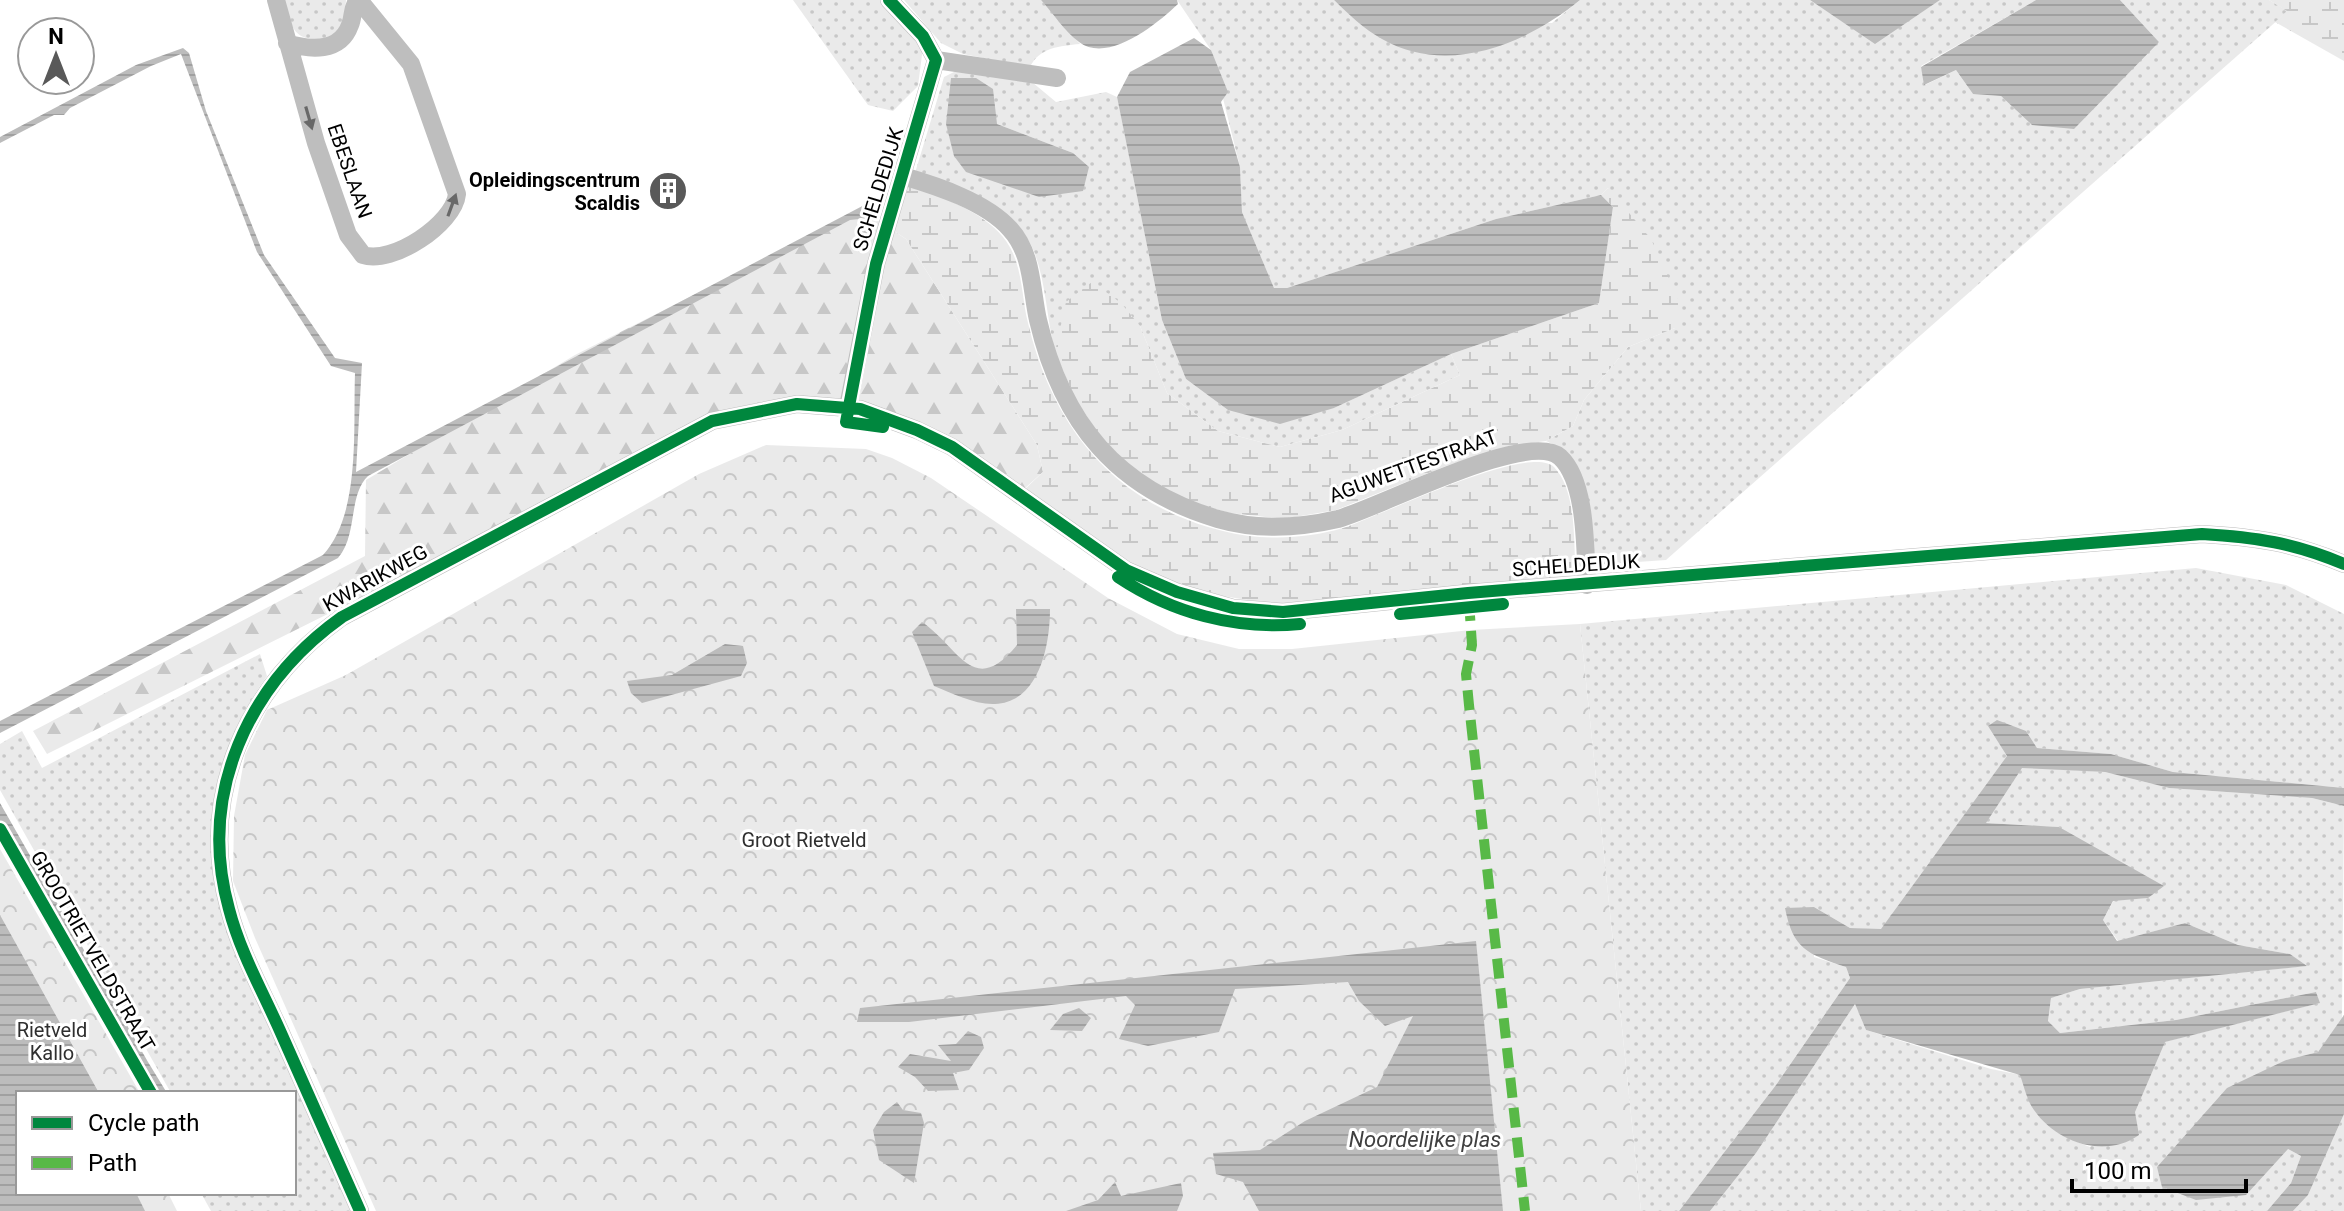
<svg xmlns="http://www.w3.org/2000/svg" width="2344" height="1211" font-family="Roboto,sans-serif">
	<defs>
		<pattern id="grass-dots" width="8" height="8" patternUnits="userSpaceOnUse" patternTransform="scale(2)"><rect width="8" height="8" fill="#eaeaea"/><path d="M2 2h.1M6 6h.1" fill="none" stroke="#c7c7c7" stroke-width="1.8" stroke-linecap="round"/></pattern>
		<pattern id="forest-firs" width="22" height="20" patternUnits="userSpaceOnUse" patternTransform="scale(2)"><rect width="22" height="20" fill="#eaeaea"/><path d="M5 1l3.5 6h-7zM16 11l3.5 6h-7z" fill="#c7c7c7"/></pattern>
		<pattern id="wetland-marsh" width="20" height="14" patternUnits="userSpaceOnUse" patternTransform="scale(2)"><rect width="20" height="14" fill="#eaeaea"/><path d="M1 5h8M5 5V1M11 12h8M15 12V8" fill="none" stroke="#c7c7c7"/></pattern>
		<pattern id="park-crowns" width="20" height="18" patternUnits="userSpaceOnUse" patternTransform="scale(2)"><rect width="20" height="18" fill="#eaeaea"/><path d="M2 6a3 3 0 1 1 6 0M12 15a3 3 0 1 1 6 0" fill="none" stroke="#c7c7c7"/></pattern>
		<pattern id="water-rules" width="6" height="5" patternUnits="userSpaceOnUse" patternTransform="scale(2)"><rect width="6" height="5" fill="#bcbcbc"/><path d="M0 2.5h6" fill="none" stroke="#a0a0a0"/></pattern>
	</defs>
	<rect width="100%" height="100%" fill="#fff"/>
	<path fill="url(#grass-dots)" fill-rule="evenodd" d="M283,0h63l-2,25 -15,15c-36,1 -36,-9 -46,-40z
		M793,0h90l40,47 -5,39 -25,25 -25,-6z
		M904,0h137l39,44c-20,2 -40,3 -50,23l-67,-13 -22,-11z
		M1177,0h157l18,17 200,6 28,-23h230l65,43 65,-43h96l-115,66 4,19 31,-15 17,24 28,2 31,29 127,-83 -39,-42h149l19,11 -622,549 -72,5 -17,-98 -13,-18 -18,-8 27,-15 11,-26 44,-53 47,-19 -67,-140 -7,7 -105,24 -209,69h-13l-32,-76 -2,-45 -29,-117z
		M958,70l74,12 24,20 50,-10 11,5 45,223 24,59 42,31 106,-2 117,-54 9,21 -118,55 -62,17 -62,-16 -51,-38 -27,-67 -85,26c-8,-32 -9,-68 -20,-98 -18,-50 -75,-66 -120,-81l29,-96zM946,124h51l76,29z
		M2196,568l90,17 58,29v174l-171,-16 -62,-18 -74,-6 -11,-17 -145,199 -31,-2 -36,-21v50l32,10 4,11 -74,107 -97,126h-38l-61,-587z
		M260,654l7,22c-41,57 -50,104 -55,173l139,362h-140l-10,-18h93v-100h-123l-171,-303v-46l22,-13 20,37z
		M2022,767l83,5 64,16 143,10 32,8 -2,214 -24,32 -32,8 -96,73 -33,34 131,-18 13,7 -10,27 -24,28h-557l46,-58 99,-149 11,26 125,39 30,6c14,44 25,55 69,72l44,-35 30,-70 155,-39 -3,-11 -140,28 -116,13 -12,-12 3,-23 29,-9 225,-23 -15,-12 -52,-9 -53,-22 -67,18 -15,-21 11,-20 34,-2 -89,-71 -74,-4z
		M2344,1114v97h-51l15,-16z"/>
	<path fill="url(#forest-firs)" d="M862,210l44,29 131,206 6,27 -19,17c-122,-79 -164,-115 -314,-75l-328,173 -335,167 -14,-23 332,-175 1,-76 209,-125z"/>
	<path fill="url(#wetland-marsh)" d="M2269,0h75v61l-69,-39 12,-11z
		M909,184c30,12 73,27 94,53 20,24 18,58 25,86 25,106 88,182 195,208 38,10 83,8 120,-3 35,-11 186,-86 211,-61 24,25 19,79 22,111l-293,26c-53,-5 -106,-14 -153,-41 -37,-21 -71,-50 -105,-74l18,-17 -6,-27 -131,-206 -12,-8z
		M1608,188l43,51 31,69 -7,20 -47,19 -44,53 -11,26 -27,15 -37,5 -63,20 -110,44 -53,9 -53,-6 -50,-14 -50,-32 -33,-35 -23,-36 -19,-44 11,-50 26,-20 29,21 19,23 27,67 51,38 62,16 62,-17 118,-55 -9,-21 148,-51 14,-96 -12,-12z"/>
	<path fill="url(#park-crowns)" d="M766,445l100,4 26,9 39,20 177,120 69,36 62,15h53l179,-19 109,-6 61,587h-1265l-121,-273 -22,-57 1,-65 11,-61 22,-45 79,-35 353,-201z
		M0,849l140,244h-122v100h150l9,18h-177z"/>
	<path fill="url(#water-rules)" d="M1041,0h136l1,4c-21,20 -70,60 -99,38 -14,-10 -26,-29 -38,-42z
		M1334,0h246c-52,43 -132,77 -198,39 -18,-10 -34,-25 -48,-39z
		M1810,0h130l-65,44z
		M2036,0h84l39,42 -85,87 -42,-4 -31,-29 -28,-2 -17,-24 -32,15 -3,-18z
		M1194,38l17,12 17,42 -7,10 19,65 2,45 32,76h13l209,-69 105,-24 12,12 -14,96 -148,51 -117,54 -54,16 -52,-14 -42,-31 -24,-59 -45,-223 13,-25z
		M183,48l6,5 17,58 58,144 71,103 27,5 -6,109 514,-270 -5,10 3,6 -18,2 -482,256c-20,19 -10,59 -30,82l-338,175v-12l323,-166c38,-41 30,-127 32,-182l-24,-7 -74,-114 -76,-198 -30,12 -81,42 -6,7h-10l-54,28v-6l136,-72z
		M951,78h25l17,11 4,35 76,29 16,14 -6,24 -44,6 -73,-25 -12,-16 -8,-32z
		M1016,609h34c0,35 -10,93 -55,95 -20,1 -43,-11 -61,-18l-22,-54 10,-10c37,25 51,77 95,23z
		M725,644l18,2 4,17 -6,13 -99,27 -11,-10 -4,-12 45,-6z
		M1997,720l29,11 11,17 74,6 62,18 171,16v18l-32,-8 -143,-10 -64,-16 -83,-4 -36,55 73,4 105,59 -16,12 -35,3 -10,19 14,21 68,-18 53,22 52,9 17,12 -227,23 -29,9 -3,23 12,12 116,-13 140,-28 4,11 -155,39 -30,70 4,23c-34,24 -82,8 -105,-25 -7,-9 -10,-24 -14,-35l-154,-45 -11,-26 -99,149 -46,58h-31l97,-126 74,-107 -4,-11c-39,-13 -53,-18 -61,-59l29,-1 36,21 31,1 126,-173 -19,-30z
		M0,803l148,259 19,31h-9l-158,-271z
		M0,915l99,178h-81v100h118l9,18h-145z
		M1476,941l27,270h-244l-16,-29 -27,-8 -3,-21 47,-3 45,-29 72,-34 36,-71 -28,10 -26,-25 -11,-19 -113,7 -16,43 -71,14 -29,-7 16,-34 -9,-9 -217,26h-52l3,-14z
		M1079,1008l12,10 -9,13 -32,-1 13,-16z
		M2344,1015v99l-36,81 -15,16h-26l24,-28 10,-27 -13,-7 -42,46 -50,5 -34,-13 -5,-20 70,-79 59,-28 32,-8z
		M968,1031l13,6 3,11 -15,22 -16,3 6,17 -31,1 -13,-14 -17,-10 12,-13 41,7 -13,-16 18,-1z
		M897,1102l6,8 18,3 3,10 -10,60 -35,-23 -6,-30 11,-18z
		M1115,1182l6,14 60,-13 2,13 -6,15h-111l32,-11z"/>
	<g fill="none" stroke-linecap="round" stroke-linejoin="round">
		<path stroke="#bebebe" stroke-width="18" d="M276,0l40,143 32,92 15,20c29,10 91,-31 94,-61l-46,-130 -52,-64
			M287,43c23,7 53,10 63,-18 4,-9 1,-17 8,-25
			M936,60l121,18
			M903,176c34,10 83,26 107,53 23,25 21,60 28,91 24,103 79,169 180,199 38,11 81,9 120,0 41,-11 190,-90 222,-62 27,25 25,93 27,128
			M848,407l28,-143 60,-204 -13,-24 -34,-36
			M360,1211c-26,-59 -53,-119 -79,-178 -18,-41 -41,-81 -52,-124 -32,-115 19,-225 113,-292l370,-196 85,-17 63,5 57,21 35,17 174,123 51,22 56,16 50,4 185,-19 734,-59c54,3 92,9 142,30"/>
		<path stroke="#58b947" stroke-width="10" stroke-dasharray="20 10" stroke-linecap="butt" d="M1469,601l3,44 -6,29 3,31 56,506"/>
		<defs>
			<path id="cycleway" d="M883,427l-37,-5 30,-158 60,-204 -13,-24 -34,-36
				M1118,577c54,36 117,53 182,47
				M1400,614l103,-10
				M0,829l151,264
				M360,1211c-26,-59 -53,-119 -79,-178 -18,-41 -41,-81 -52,-124 -32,-115 19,-225 113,-292l370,-196 85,-17 63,5 57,21 35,17 174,123 51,22 56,16 50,4 185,-19 734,-59c54,3 92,9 142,30"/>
		</defs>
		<use href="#cycleway" stroke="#fff" stroke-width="17"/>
		<use href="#cycleway" stroke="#00873e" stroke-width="12"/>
	</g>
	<defs><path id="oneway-solid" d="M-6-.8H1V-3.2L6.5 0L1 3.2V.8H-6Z" transform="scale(2)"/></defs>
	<g fill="#686868">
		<use href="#oneway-solid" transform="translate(309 118) rotate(74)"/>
		<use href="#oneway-solid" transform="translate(452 205) rotate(-70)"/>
	</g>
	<defs>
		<symbol id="building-disc" viewBox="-11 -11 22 22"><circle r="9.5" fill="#595959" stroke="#fff"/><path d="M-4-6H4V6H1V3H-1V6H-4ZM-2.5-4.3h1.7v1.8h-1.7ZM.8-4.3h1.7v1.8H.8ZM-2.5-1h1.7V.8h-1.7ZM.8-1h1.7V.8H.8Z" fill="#fff"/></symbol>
	</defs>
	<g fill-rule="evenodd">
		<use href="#building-disc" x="646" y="169" width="44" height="44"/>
	</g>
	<g text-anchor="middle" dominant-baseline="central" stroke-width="6" stroke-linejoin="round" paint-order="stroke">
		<g font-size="20" fill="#000" stroke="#fff">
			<text transform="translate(350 171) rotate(71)">EBESLAAN</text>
			<text transform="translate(878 189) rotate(-73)">SCHELDEDIJK</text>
			<text transform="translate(1413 466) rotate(-20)">AGUWETTESTRAAT</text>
			<text transform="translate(1576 565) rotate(-4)">SCHELDEDIJK</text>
			<text transform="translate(375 578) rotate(-29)">KWARIKWEG</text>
			<text transform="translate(93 951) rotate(60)">GROOTRIETVELDSTRAAT</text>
		</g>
		<g font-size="20" font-weight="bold" fill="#000" stroke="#fff" text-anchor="end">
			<text x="640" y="180">Opleidingscentrum<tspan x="640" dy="23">Scaldis</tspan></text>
		</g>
		<g font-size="20" fill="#2f2f2f" stroke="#fff">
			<text x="804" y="840">Groot Rietveld</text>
			<text x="52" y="1030">Rietveld<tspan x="52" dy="23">Kallo</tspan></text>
		</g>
		<g font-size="22" font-style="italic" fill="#404040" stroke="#fff">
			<text x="1425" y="1139">Noordelijke plas</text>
		</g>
	</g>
	<rect x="16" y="1091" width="280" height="104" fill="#ffffff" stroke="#999999" stroke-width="2"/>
	<rect x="32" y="1117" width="40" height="12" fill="#00873e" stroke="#999999" stroke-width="2"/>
	<text x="88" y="1131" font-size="24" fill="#000000">Cycle path</text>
	<rect x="32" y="1157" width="40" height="12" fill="#58b947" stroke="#999999" stroke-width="2"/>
	<text x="88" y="1171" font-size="24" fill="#000000">Path</text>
	<g transform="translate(56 56)"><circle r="38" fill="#ffffff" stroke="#999999" stroke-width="2"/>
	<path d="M0-6L14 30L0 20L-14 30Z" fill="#595959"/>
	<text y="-12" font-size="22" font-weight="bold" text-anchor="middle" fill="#000000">N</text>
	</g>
	<path d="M2072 1179v12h174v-12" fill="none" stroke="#000000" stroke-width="4"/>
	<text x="2084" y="1179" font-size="24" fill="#000000" stroke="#ffffff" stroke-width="6" paint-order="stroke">100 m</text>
</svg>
